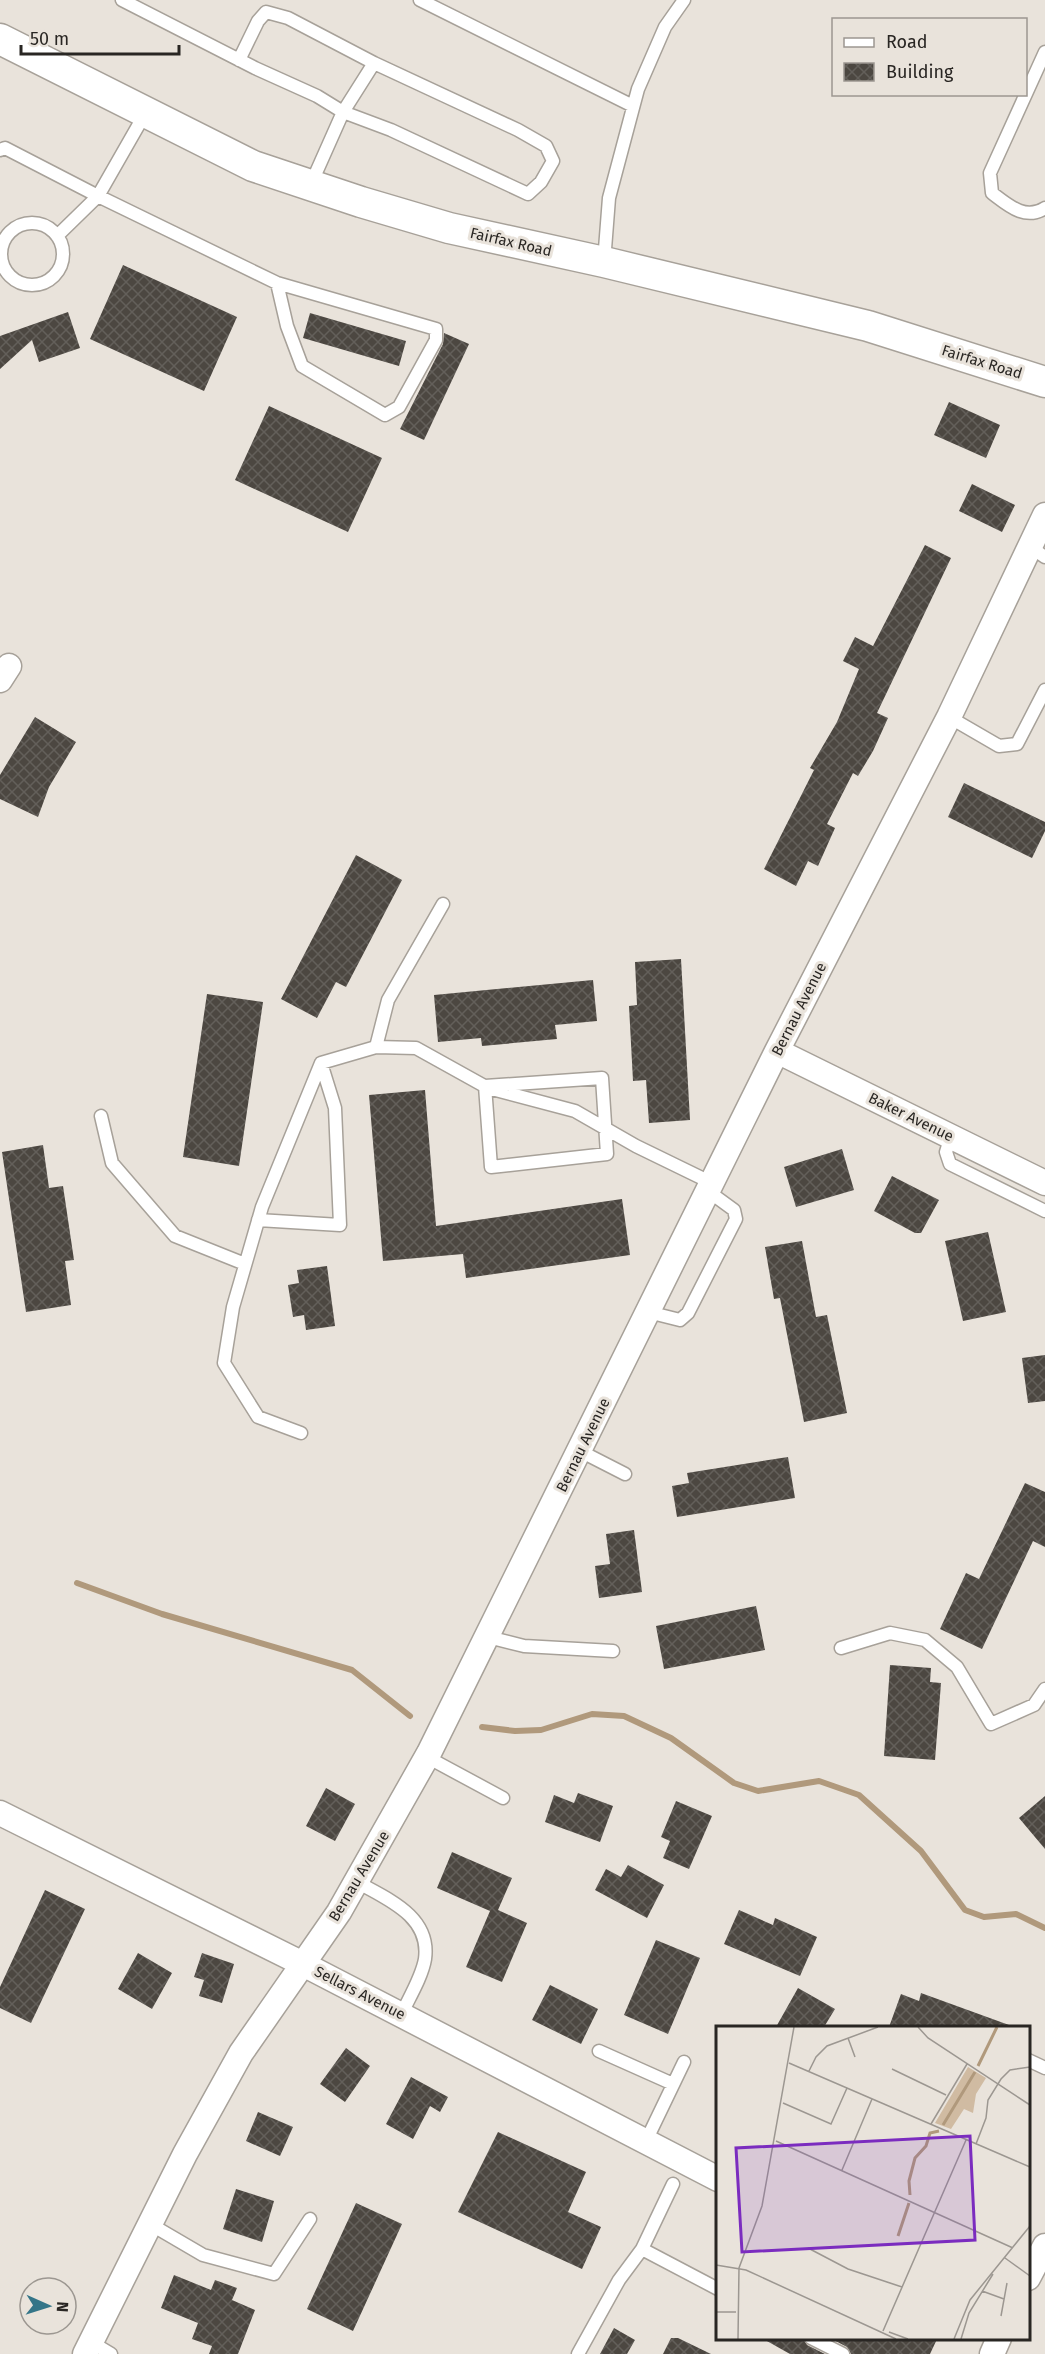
<svg xmlns="http://www.w3.org/2000/svg" width="1045" height="2354" font-family="'Fira Sans',sans-serif">
	<defs>
		<pattern id="building-cross-hatch" width="8" height="8" patternUnits="userSpaceOnUse" patternTransform="scale(1.5)"><rect width="8" height="8" fill="#4c4741"/><path d="M0 0l8 8M0 8l8-8" fill="none" stroke="#635f5a"/></pattern>
	</defs>
	<rect width="100%" height="100%" fill="#e9e3db"/>
	<g fill="none" stroke-linecap="round" stroke-linejoin="round">
		<path stroke="#b0997c" stroke-width="6" d="M77,1583l85,31 190,56 58,46
			M482,1727l33,4 26,-1 51,-16 32,2 47,22 63,45 24,8 61,-10 40,14 62,56 44,59 19,7 32,-3 29,14"/>
	</g>
	<path fill="url(#building-cross-hatch)" d="M123,265l114,52 -33,74 -114,-52z
		M68,312l12,36 -41,14 -7,-22 -32,29v-33z
		M310,313l96,28 -7,25 -96,-28z
		M444,333l25,11 -45,96 -24,-11 43,-85z
		M949,402l51,23 -14,33 -52,-23z
		M269,406l113,52 -34,74 -113,-52z
		M972,484l43,21 -13,27 -43,-21z
		M925,545l26,13 -74,155 11,5 -15,33 -15,25 -5,-3 -26,51 8,4 -17,38 -10,-5 -12,25 -32,-17 50,-99 -4,-2 27,-46 22,-53 -16,-8 12,-24 18,9z
		M35,717l41,25 -27,45 -11,30 -38,-18v-24z
		M964,783l81,39v9l-13,27 -84,-41z
		M356,855l46,25 -56,107 -10,-5 -19,36 -36,-19z
		M681,959l9,161 -41,3 -3,-43 -13,1 -4,-75 8,-1 -2,-43z
		M593,980l4,41 -42,4 2,14 -75,7 -1,-8 -43,4 -4,-47z
		M207,994l56,8 -24,164 -56,-9z
		M425,1090l11,136 186,-27 8,56 -164,23 -3,-24 -80,7 -14,-166z
		M43,1145l6,43 14,-2 11,74 -9,1 6,44 -45,7 -24,-160z
		M842,1149l12,41 -58,17 -12,-40z
		M892,1176l47,24 -18,33h-6l-41,-22z
		M988,1232l18,80 -43,9 -18,-80z
		M802,1241l14,76 11,-2 20,98 -43,9 -24,-124 -6,1 -9,-52z
		M327,1266l8,60 -29,4 -2,-15 -11,2 -5,-32 11,-2 -2,-13z
		M1045,1355v46l-17,2 -6,-45z
		M788,1457l7,41 -118,19 -5,-31 17,-3 -2,-10z
		M1025,1483l20,9v55l-12,-6 -51,108 -42,-20 26,-56 13,6z
		M634,1530l8,62 -43,6 -4,-32 15,-2 -4,-30z
		M756,1606l9,44 -101,19 -8,-43z
		M890,1665l41,3 -1,14 11,1 -6,77 -51,-4z
		M326,1788l29,16 -20,37 -29,-15z
		M578,1793l35,13 -13,36 -55,-20 9,-27 20,8z
		M1045,1796v53l-26,-31z
		M676,1801l36,15 -23,53 -26,-11 7,-17 -9,-4z
		M452,1852l60,26 -14,32 29,13 -25,59 -36,-15 24,-56 -53,-23z
		M628,1865l36,20 -17,33 -52,-28 11,-21 15,8z
		M45,1890l40,19 -54,114 -31,-15v-21z
		M739,1910l34,15 2,-7 42,19 -17,39 -76,-32z
		M656,1940l44,18 -32,76 -44,-19z
		M138,1953l34,20 -20,36 -34,-20z
		M202,1953l32,11 -12,39 -23,-7 5,-16 -10,-3z
		M550,1985l48,24 -17,35 -49,-24z
		M798,1988l37,21 -11,18h-48z
		M921,1993l88,32v2h-120l12,-33 18,7z
		M346,2048l24,18 -25,36 -25,-18z
		M411,2077l37,20 -8,15 -10,-6 -17,33 -27,-15z
		M258,2112l35,15 -13,29 -34,-15z
		M498,2132l88,40 -18,40 33,15 -19,42 -124,-57z
		M236,2189l38,12 -12,41 -39,-13z
		M356,2203l46,21 -49,107 -46,-22z
		M174,2275l37,15 4,-10 22,8 -5,12 23,10 -17,44h-29l3,-8 -20,-7 6,-16 -37,-15z
		M614,2328l21,12 -8,14h-27z
		M760,2337h43l4,8 18,9h-35z
		M828,2337h110l-8,17h-79l-4,-7z
		M671,2338h7l33,16h-48z"/>
	<g fill="none" stroke-linecap="round" stroke-linejoin="round">
		<defs>
			<path id="service" d="M122,0l133,68 62,28 26,16 -32,72
				M420,0l213,106
				M1045,52l-55,121 2,20c16,12 33,28 53,15
				M239,60l19,-39 8,-9 22,6 86,45
				M374,63l144,67 28,16 7,15 -12,21 -13,12 -137,-64 -48,-18z
				M146,112l-48,84 179,87 159,46v11l-37,67 -14,8 -83,-49 -15,-40 -10,-43
				M0,150l5,-2 93,48 -41,40
				M1 254a31 31 0 1 1 62 0a31 31 0 1 1-62 0Z
				M604,262l5,-64 29,-109 27,-62 19,-27
				M1029,546l16,11
				M949,717l50,29 18,-2 28,-54
				M376,1047l12,-47 55,-96
				M602,1078l5,76 -116,13 -6,-81z
				M101,1116l11,47 63,73 70,28
				M951,1136l-5,16 4,12 95,47
				M258,1220l82,5 -5,-117 -14,-45
				M648,1312l32,8 8,-7 48,-94 -2,-9 -26,-19
				M301,1433l-43,-16 -34,-54 9,-56 29,-100 59,-144 55,-16 40,1 72,40 87,23 61,35 76,37
				M580,1451l45,23
				M488,1637l36,9 89,5
				M841,1648l49,-15 35,7 32,27 34,57 43,-19 11,-16
				M427,1757l76,41
				M357,1882c30,17 74,34 68,77 -3,18 -16,39 -24,56
				M599,2051l74,33
				M1028,2060l17,8
				M646,2141l38,-79
				M150,2224l53,31 71,19 36,-55
				M642,2249l76,40
				M811,2338l32,16
				M91,2342l20,12
				M578,2354l41,-74 23,-31 31,-65"/>
			<path id="minor" d="M0,680l9,-14
				M777,1051l268,132
				M0,1813l301,150 417,216
				M1028,2278l17,-32
				M85,2354l100,-200 56,-101 98,-141 90,-159 348,-702 172,-334 96,-202
				M992,2354l7,-16"/>
			<path id="tertiary" d="M0,39l253,127 108,36 88,26 155,34 264,64 177,56"/>
		</defs>
		<use href="#service" stroke="#a7a199" stroke-width="15"/>
		<use href="#minor" stroke="#a7a199" stroke-width="27"/>
		<use href="#tertiary" stroke="#a7a199" stroke-width="33"/>
		<use href="#service" stroke="#fff" stroke-width="12"/>
		<use href="#minor" stroke="#fff" stroke-width="24"/>
		<use href="#tertiary" stroke="#fff" stroke-width="30"/>
	</g>
	<g text-anchor="middle" dominant-baseline="central" stroke-width="6" stroke-linejoin="round" paint-order="stroke">
		<g font-size="15" fill="#292623" stroke="#e9e3db">
			<text transform="translate(511 242) rotate(13)">Fairfax Road</text>
			<text transform="translate(982 362) rotate(17)">Fairfax Road</text>
			<text transform="translate(799 1009) rotate(-63)">Bernau Avenue</text>
			<text transform="translate(911 1117) rotate(26)">Baker Avenue</text>
			<text transform="translate(583 1445) rotate(-64)">Bernau Avenue</text>
			<text transform="translate(359 1876) rotate(-59)">Bernau Avenue</text>
			<text transform="translate(360 1993) rotate(27)">Sellars Avenue</text>
		</g>
	</g>
	<g transform="translate(716 2026)">
		<rect width="314" height="314" fill="#e9e3db"/>
		<path d="M252,41l18,11 -10,16 -3,19 -9,-4 -13,20 -16,-6z" fill="#d0bba2"/>
		<path fill="none" stroke="#b0997c" stroke-width="3" d="M262,40l19,-39M227,99l32,-53M194,169l-1,-14 6,-23 11,-12 4,-13 9,-2M182,210l11,-33"/>
		<path fill="none" stroke="#9c9791" stroke-width="1.5" d="M202,1l10,11 102,67M132,12l7,19M73,37l241,104M176,43l54,26M93,45l7,-14 11,-11 51,-19M67,77l48,21 16,-36M215,98l36,-60M60,115l237,107M260,118l10,-26 2,-18 13,-21 9,-9 20,-3M126,144l30,-71M92,222l40,21 54,18M289,232l25,18M0,239l30,5 150,69M266,265l22,8M0,286h20M285,290l6,-33M167,305l83,-191M173,306l19,7M22,313l1,-71 23,-62 32,-179M238,313l16,-39 60,-74M245,313l8,-26 24,-39"/>
		<path fill="#7b2cbf" fill-opacity="0.15" stroke="#7b2cbf" stroke-width="3" d="M254,110l5,104 -233,12 -6,-104z"/>
		<rect width="314" height="314" fill="none" stroke="#292623" stroke-width="3"/>
	</g>
	<rect x="832" y="18" width="195" height="78" fill="#e9e3db" stroke="#9c9791" stroke-width="1.5"/>
	<rect x="844" y="38" width="30" height="9" fill="#ffffff" stroke="#9c9791" stroke-width="1.5"/>
	<text x="886" y="48" font-size="18" fill="#292623">Road</text>
	<rect x="844" y="63" width="30" height="18" fill="url(#building-cross-hatch)" stroke="#9c9791" stroke-width="1.5"/>
	<text x="886" y="78" font-size="18" fill="#292623">Building</text>
	<g transform="translate(48 2306) rotate(93)"><circle r="28" fill="#e9e3db" stroke="#9c9791" stroke-width="1.5"/>
	<path d="M0-4.5L10 22L0 15L-10 22Z" fill="#347588"/>
	<text y="-9" font-size="16" font-weight="bold" text-anchor="middle" fill="#292623">N</text>
	</g>
	<path d="M21 45v9h158v-9" fill="none" stroke="#292623" stroke-width="3"/>
	<text x="30" y="45" font-size="18" fill="#292623" stroke="#e9e3db" stroke-width="4.5" paint-order="stroke">50 m</text>
</svg>
